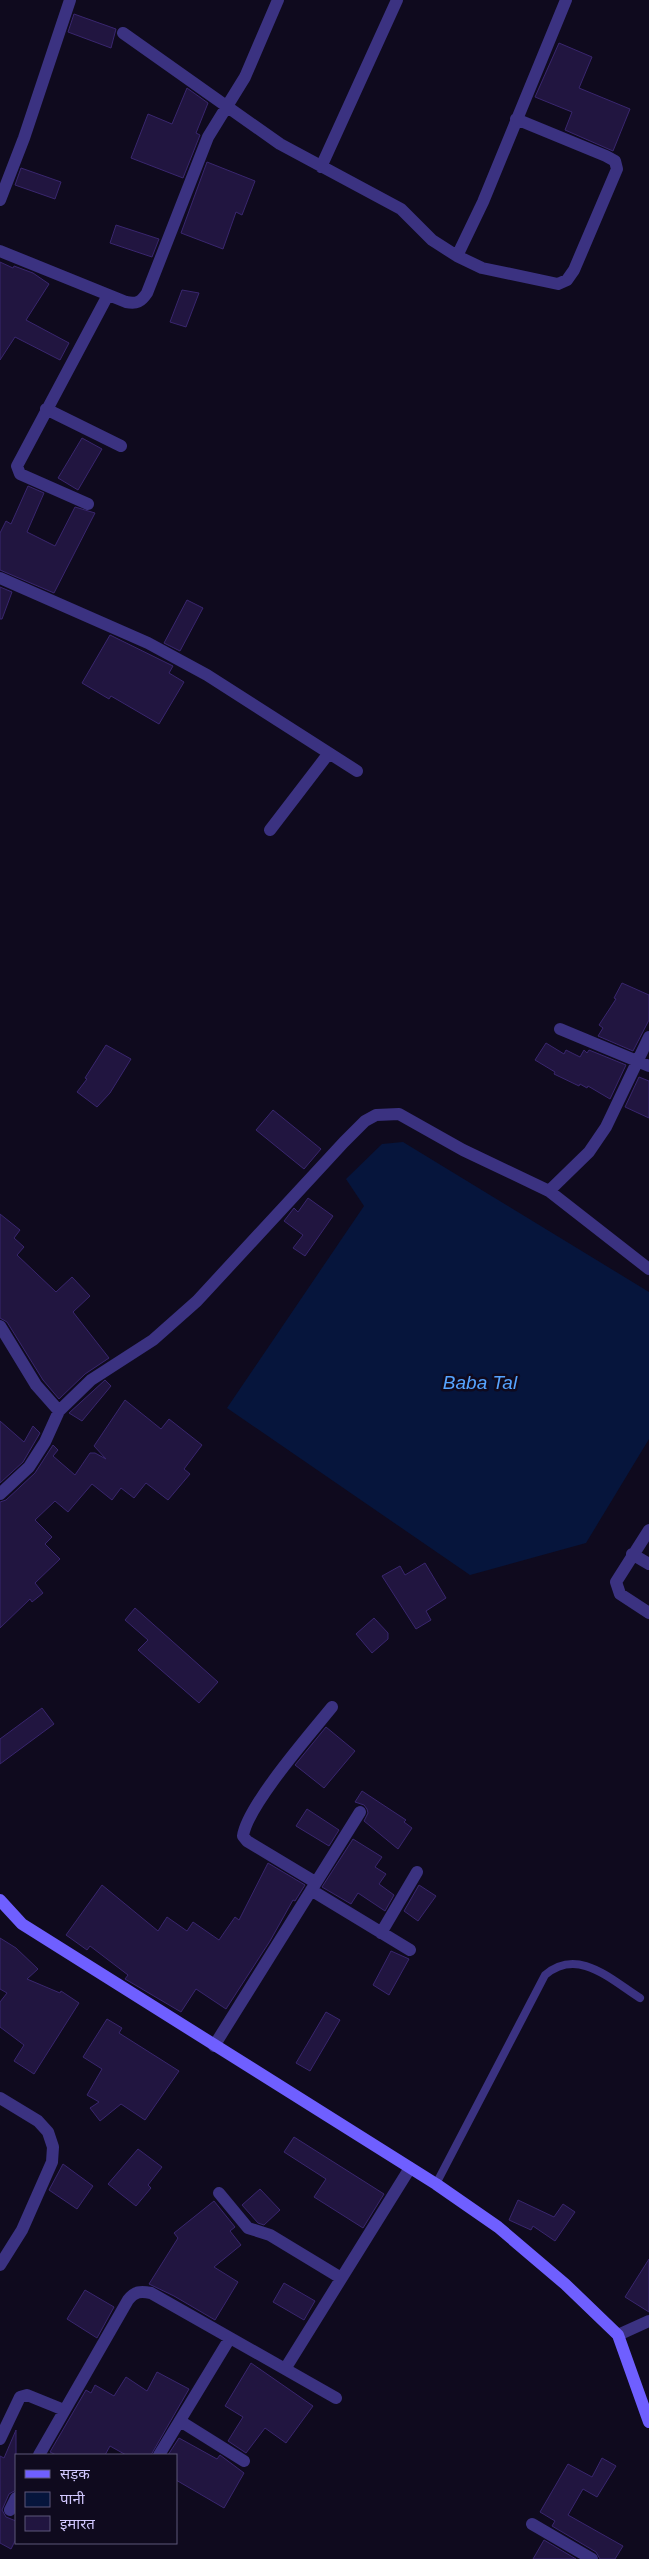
<svg xmlns="http://www.w3.org/2000/svg" width="649" height="2559" font-family="Helvetica,'Noto Sans Devanagari',sans-serif">
	<rect width="100%" height="100%" fill="#0f0a1e"/>
	<path fill="#06153c" d="M403,1142l246,150v147l-63,104 -116,32 -243,-167 137,-202 -18,-27 36,-35z"/>
	<path fill="#211540" stroke="#39266e" d="M74,14l42,15 -5,19 -43,-16z
		M559,43l33,14 -13,31 51,21 -17,42 -48,-21 7,-18 -37,-15z
		M187,88l21,15 -12,30 4,2 -17,43 -52,-20 17,-44 24,10z
		M207,162l48,19 -13,34 -6,-3 -13,37 -42,-16z
		M21,168l40,14 -6,17 -40,-14z
		M116,225l43,14 -7,18 -42,-14z
		M0,262l13,6 1,-2 19,7 16,11 -23,36 43,23 -9,17 -45,-23 -15,23z
		M182,290l17,3 -13,34 -16,-5z
		M82,438l20,11 -24,41 -20,-12z
		M28,486l16,7 -17,39 28,14 20,-39 20,6 -41,80 -54,-23v-37l6,-12 5,3z
		M0,587l12,5 -10,27h-2z
		M187,600l16,8 -23,43 -16,-8z
		M110,635l63,31 -4,7 15,9 -25,42 -48,-28 -2,3 -27,-16z
		M622,983l27,12v25l-16,31 -35,-15 5,-8 -4,-3 17,-26 -2,-1z
		M546,1043l18,11 2,-4 14,7 4,-7 3,3 2,-3 37,15 -16,34 -22,-13 -1,2 -7,-4 -1,2 -25,-12 1,-2 -20,-12z
		M106,1045l25,14 -21,34 -13,14 -20,-15 10,-13 -2,-1z
		M639,1077l10,4v37l-24,-11z
		M273,1110l48,39 -17,20 -48,-39z
		M308,1198l25,18 -28,40 -12,-8 10,-13 -19,-14 10,-13 4,4z
		M0,1214l20,16 -6,8 10,9 -7,8 39,37 16,-15 18,19 -17,16 36,46 -24,16 -26,25 -16,-19 -36,-58 -7,-4z
		M105,1380l6,6 -29,35 -13,-8z
		M125,1400l36,29 8,-10 33,26 -18,24 6,5 -22,26 -22,-17 -12,15 -13,-10 -9,12 -20,-16 -24,28 -13,-11 -20,19 17,17 -7,7 15,15 -25,24 8,10 -11,9 -2,-3 -30,29v-126l6,-2 29,-27 18,-28 5,5 -5,6 22,19 15,-22h5l11,6 -12,-13z
		M0,1421l24,21 9,-16 7,7 -17,29 -23,21z
		M425,1563l21,35 -20,13 5,9 -15,9 -34,-53 18,-10 5,9z
		M135,1608l83,74 -19,21 -61,-53 10,-10 -23,-20z
		M374,1618l14,15v6l-16,14 -16,-19z
		M42,1708l12,16 -54,40v-25z
		M326,1727l29,24 -31,37 -29,-23z
		M362,1791l44,29 -2,2 8,6 -14,21 -34,-28 4,-8 -1,-4 -3,-4 -9,-3z
		M307,1809l32,21 -10,16 -33,-20z
		M353,1839l29,18 -7,10 11,7 -7,10 15,11 -9,16 -27,-18 -7,11 -29,-17z
		M268,1863l37,22 -10,16 -2,-1 -23,41 -44,68 -30,-20 -15,23 -56,-33 3,-4 -38,-29 -3,4 -21,-15 36,-50 56,46 9,-14 20,14 6,-9 26,18 16,-23 4,3z
		M419,1885l17,11 -18,25 -14,-10z
		M0,1938l16,10 22,21 -11,10 33,14 1,-2 18,12 -45,71 -20,-13 10,-16 -24,-18v-25l7,-9 -7,-4z
		M391,1951l18,8 -20,36 -16,-10z
		M326,2012l14,8 -30,51 -14,-8z
		M107,2019l15,9 -3,5 60,38 -34,49 -24,-16 -21,17 -10,-13 9,-6 -12,-7 15,-26 -19,-12z
		M294,2137l90,57 -21,34 -49,-31 12,-18 -42,-27z
		M138,2149l24,18 -14,18 3,3 -15,18 -28,-22z
		M63,2164l30,22 -16,23 -28,-19z
		M260,2189l20,21 -16,15 -6,-2 -16,-18z
		M518,2200l36,17 9,-13 12,8 -20,29 -22,-15 -2,4 -22,-10z
		M214,2201l21,26 -5,4 11,14 -27,22 24,15 -23,38 -41,-24 -25,-12 29,-46 -4,-5z
		M649,2259v53l-24,-15z
		M284,2283l31,18 -11,19 -31,-18z
		M85,2290l29,17 -17,31 -30,-19z
		M251,2363l62,43 -27,37 -21,-15 -19,25 -18,-12 15,-24 -18,-11z
		M157,2372l32,17 -38,66h-25l-16,-9 -5,9h-49l-6,-3 36,-62 5,3 4,-8 19,11 12,-19 21,14z
		M16,2430v60l-7,4 -7,16 4,7 10,4v18l-5,10 -11,-6v-87l4,2z
		M179,2438l38,21 3,-4 24,18 -20,35 -48,-28v-25h-8z
		M602,2458l14,8 -19,31 -14,-8 -15,26 55,31 -8,13h-15l-4,-7 -44,-26 3,-5 -15,-9 28,-48 24,13z
		M544,2540l32,19h-43z"/>
	<g fill="none" stroke-linecap="round" stroke-linejoin="round">
		<path stroke="#3b3281" stroke-width="8" d="M436,2184l109,-209c33,-28 65,4 95,23"/>
		<path stroke="#3b3281" stroke-width="12" d="M123,33l157,111 121,65 31,31 25,16 25,12 76,16 9,-4 7,-10 43,-101 -2,-8 -9,-5 -90,-37
			M321,167l76,-167
			M0,200l24,-62 46,-138
			M0,251l126,51c11,2 15,0 21,-9l61,-156 37,-60 33,-77
			M457,256l26,-54 83,-202
			M46,409l75,37
			M88,504l-68,-30 -3,-8 91,-171
			M0,578l148,65 59,32 150,96
			M270,830l59,-77
			M560,1029l89,37
			M549,1191l40,-39 17,-25 43,-90
			M0,1326l36,59 23,26
			M0,1494l29,-27 16,-25 14,-31 32,-31 62,-40 44,-39 147,-159 21,-21 11,-6 23,-1 64,36 86,41 100,78
			M649,1530l-33,52 4,12 29,19
			M632,1554l17,10
			M315,1882l-68,-41 -4,-5c4,-30 68,-103 89,-129
			M311,1890l99,60
			M381,1933l36,-61
			M214,2046l146,-234
			M0,2098l38,23 10,11 5,15 -1,15 -30,68 -22,35
			M219,2193l29,35 22,7 71,43
			M618,2335l31,-14
			M285,2369l125,-201
			M180,2421l64,40
			M0,2439l20,-42 7,-2 37,15
			M39,2455l89,-155c7,-9 13,-9 23,-7l185,105
			M159,2455l71,-117
			M10,2510l6,-12
			M532,2524l60,35"/>
		<path stroke="#6f5fff" stroke-width="12" d="M0,1900l22,24 414,260 62,43 67,57 53,51 31,87"/>
	</g>
	<g text-anchor="middle" dominant-baseline="central" stroke-width="5" stroke-linejoin="round" paint-order="stroke">
		<g font-size="19" font-style="italic" fill="#56a4ff" stroke="#0f0a1e">
			<text x="480" y="1382">Baba Tal</text>
		</g>
	</g>
	<rect x="15" y="2454" width="162" height="90" fill="#0f0a1e" stroke="#5d5678"/>
	<rect x="25" y="2470" width="25" height="8" fill="#6f5fff" stroke="#5d5678"/>
	<text x="60" y="2479" font-size="15" fill="#d2c8ff">सड़क</text>
	<rect x="25" y="2492" width="25" height="15" fill="#06153c" stroke="#5d5678"/>
	<text x="60" y="2504" font-size="15" fill="#d2c8ff">पानी</text>
	<rect x="25" y="2516" width="25" height="15" fill="#211540" stroke="#5d5678"/>
	<text x="60" y="2529" font-size="15" fill="#d2c8ff">इमारत</text>
</svg>
